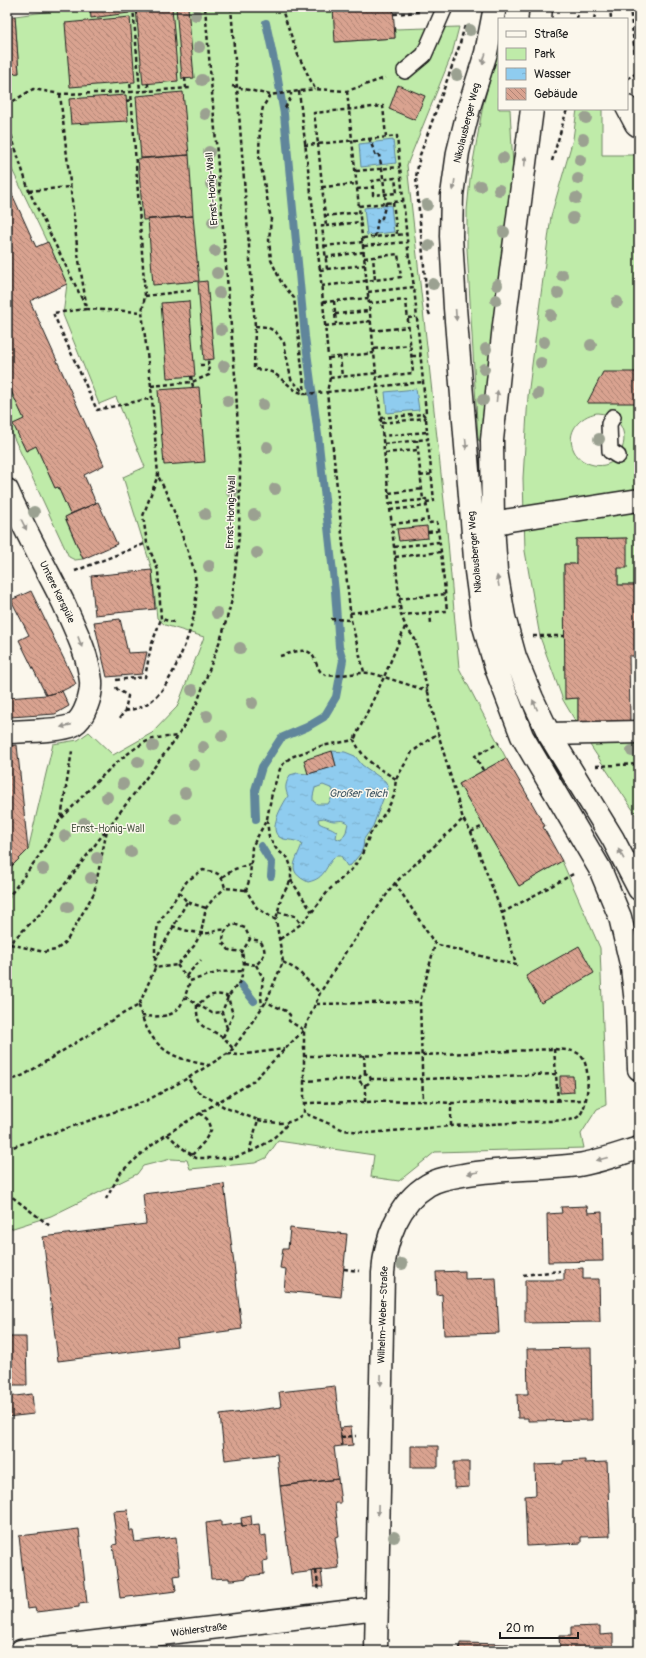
<svg xmlns="http://www.w3.org/2000/svg" width="646" height="1658" font-family="Pangolin,sans-serif">
	<defs>
		<pattern id="water-ripples" width="26" height="14" patternUnits="userSpaceOnUse"><rect width="26" height="14" fill="#8fccef"/><path d="M2 4q2-2 4 0t4 0M15 11q2-2 4 0t4 0" fill="none" stroke="#7bafcc"/></pattern>
		<pattern id="building-back-hatch" width="6" height="6" patternUnits="userSpaceOnUse"><rect width="6" height="6" fill="#d9a390"/><path d="M-1 5l2 2M0 0l6 6M5-1l2 2" fill="none" stroke="#af8475"/></pattern>
	</defs>
	<rect width="100%" height="100%" fill="#fbf7ec"/>
	<filter id="ink" filterUnits="userSpaceOnUse"><feTurbulence type="fractalNoise" baseFrequency=".025" numOctaves="2"/><feDisplacementMap in="SourceGraphic" scale="8" xChannelSelector="R" yChannelSelector="G"/><feConvolveMatrix kernelMatrix="1 2 1 2 8 2 1 2 1" color-interpolation-filters="sRGB"/></filter>
	<g filter="url(#ink)">
		<path fill="#bfeba9" stroke="#6e8462" fill-rule="evenodd" d="M82,7h251l3,35 59,-4v-9l64,-2 -7,27 -45,111 39,354 13,149 47,90 -47,26 60,102 43,-25 38,87 6,157 -9,4 -16,25 3,14 -149,4 -36,29 -28,-4 3,-22 -96,-14 -12,17 -11,5 -65,6 -3,-9 -16,-1 -28,7 -6,8 -86,42 -44,14v-359l21,-21 25,-106 25,-4 11,-8 24,23 39,-22 25,-26 27,-70 -39,-12 -8,-7 -5,-48 -29,-93 22,-10 -29,-70 -17,7 -36,-89 4,-31 -60,-125v-85l12,-1 -4,-57z
			M499,47v62h11l4,77 -28,254 -7,1 -1,-3 -11,-189v-39l3,-31 13,-74z
			M577,109h25v46h37v430h-21v-17l9,-30 -51,1v25h-12l2,135 12,-1v24h-2l-13,-22 -23,-63 -15,-86 -2,-73 5,-82 23,-180 22,-77zM597,413c43,2 30,63 -7,51 -7,-2 -13,-7 -16,-13 -9,-18 5,-35 23,-38z
			M7,382l17,37 -10,6 12,26 10,-5 19,42 3,-1 12,27 -5,4 18,41 -8,1 -6,-3 -62,-134z
			M639,740v79l-51,-77z"/>
		<path fill="url(#water-ripples)" stroke="#61869b" fill-rule="evenodd" d="M393,140l3,23 -35,4 -2,-23z
			M391,205l3,27 -27,3 -3,-27z
			M416,389l3,21 -32,3 -2,-21z
			M332,751l13,1 10,4 7,9 23,16 3,5 -15,40 -9,13 -1,9 -3,6 -9,11 -4,1 -6,-10h-5c-12,10 -9,22 -28,26 -23,-11 -12,-20 -6,-38 -7,-5 -14,-3 -21,-6 -15,-7 2,-34 7,-42 -4,-9 -2,-13 2,-21l7,-2 11,1 28,-8zM323,785l10,4 -1,8 -4,7h-11l-4,-3v-5l2,-8zM324,818c3,1 7,3 10,3 6,0 9,-2 14,2l-2,9 -5,8 -5,-2 1,-6c-6,-6 -12,-5 -18,-9l-1,-4z"/>
		<g fill="none" stroke-linecap="round" stroke-linejoin="round">
			<path stroke="#61869b" stroke-width="8" d="M256,819l-1,-29 7,-23 19,-29 26,-11 17,-10 12,-20 7,-37 -4,-13 -4,-56 -17,-156 -13,-98 -21,-223 -7,-40 -11,-51
				M261,846l11,18 -1,12
				M241,985l13,16"/>
		</g>
		<path fill="url(#building-back-hatch)" stroke="#1c1c1c" d="M90,7h38l1,6 -38,5z
			M145,7h27l6,74 -35,3 -7,-76z
			M176,7h12l6,71 -12,1z
			M333,7h60l2,31 -60,4z
			M635,7h4v39z
			M15,16l4,57 -12,1v-57z
			M130,17l5,65 -65,5 -5,-64z
			M398,85l27,11 -10,24 -26,-11z
			M183,92l6,63 -48,3 -5,-62z
			M126,95l2,26 -57,3 -2,-25z
			M189,155l4,61 -50,4 -5,-61z
			M7,183l29,64 12,-5 19,42 -37,17 74,164 -20,10 12,28 -26,11 -12,-27 -3,1 -19,-42 -10,5 -13,-27 11,-5 -17,-37z
			M193,216l6,65 -46,4 -5,-66z
			M207,281l7,78 -10,1 -6,-78z
			M189,301l6,75 -28,2 -6,-75z
			M603,372h36v31h-52z
			M199,387l6,75 -41,3 -6,-75z
			M98,502l19,42 -34,15 -18,-42z
			M427,526l1,12 -29,3 -2,-12z
			M627,538v30h-9v17h21v71h-10l1,65 -52,1v-24l-13,1 -1,-135h12v-25z
			M152,570l3,39 -60,6 -4,-39z
			M31,591l45,93 -14,7 -16,4 -27,-55 10,-5 -18,-35z
			M120,619l8,34 19,-1 -5,22 -35,3 -13,-55z
			M62,691l7,15 -14,8 -45,3 -2,-19 38,-3z
			M17,745l11,105 -21,21v-125z
			M332,751l4,15 -28,8 -4,-14z
			M506,758l39,68 -2,1 19,34 -43,25 -60,-102z
			M579,946l15,27 -53,30 -15,-27z
			M560,1076h13l1,16 -14,1z
			M224,1184l18,145 -66,9 1,8 -119,15 -15,-124 103,-13 -3,-30z
			M587,1206l1,7 14,-1 1,49 -55,1 -1,-48 15,-1 -1,-6z
			M290,1228l57,6 -6,63 -57,-6 2,-22 -6,-1 3,-19h5z
			M583,1268v11h16l1,43 -75,1v-43h39v-11z
			M465,1271v8l31,-1 3,55 -55,2 -2,-41 -5,1 -1,-23z
			M7,1337h19l1,48h-20z
			M591,1348l1,72 -64,1v-3h-10l-1,-24h11l-1,-45z
			M335,1386l7,60 -8,1 4,32 -58,7 -3,-32 -52,6 -5,-45 61,-8 -2,-15z
			M32,1394l2,20 -27,3v-20z
			M351,1427l2,18 -11,1 -2,-18z
			M411,1446h27v21h-27z
			M585,1460v3l22,-1 3,74 -29,1v6l-54,3 -2,-50 11,-1 -1,-30 28,-1v-3z
			M454,1462h15v25l-15,1z
			M338,1479l3,24h-6l4,33 -4,1 4,31 -48,6 -11,-88z
			M128,1510l2,21h3l2,11 41,-5 4,38 -6,1 2,15 -56,7 -7,-53 4,-1 -4,-33z
			M7,1511h2l2,27h-4z
			M251,1516l1,9 -10,1 -1,-8z
			M221,1521v5l21,-3v3l17,-2 1,12 6,-1 2,25 -5,1 1,13 -17,2v2l-14,2h-4v-2l-18,1 -5,-56z
			M79,1529l8,74 -8,1v3l-43,5 -1,-4 -8,1 -8,-73z
			M321,1570l2,17h-9l-2,-16z
			M600,1626v9l13,-1v17h-53l-1,-15h12v-9z
			M460,1643l49,1v7h-50z"/>
		<g fill="none" stroke-linecap="round" stroke-linejoin="round">
			<defs>
				<path id="lane" d="M405,71l19,-16 21,-48
					M613,417l-4,7 1,27 8,5"/>
				<path id="street" d="M627,107l9,17 3,2
					M7,490c17,39 38,76 57,114 11,25 24,50 27,77 1,13 -6,37 -18,44 -11,6 -51,6 -66,7
					M493,524l17,-4 129,-20
					M549,734l90,-2
					M21,1651l356,-43
					M376,1651l7,-378c2,-33 15,-70 45,-88 10,-6 23,-8 35,-10 38,-7 77,-5 115,-10 20,-3 41,-11 61,-17"/>
				<path id="secondary" d="M495,7l-9,46 -16,51 -12,48 -6,43 -1,41 4,72 21,263 7,52 13,45 26,68 78,133 20,48 12,51 5,44 2,57
					M540,19l1,-12
					M532,109l-28,216 -12,115 1,84 3,47 8,46 11,40 17,41 17,36 64,105 26,50"/>
			</defs>
			<use href="#lane" stroke="#1c1c1c" stroke-width="18"/>
			<use href="#street" stroke="#1c1c1c" stroke-width="25"/>
			<use href="#secondary" stroke="#1c1c1c" stroke-width="25"/>
			<path stroke="#1c1c1c" stroke-width="2.5" stroke-dasharray="4 3" stroke-linecap="butt" d="M133,7l7,84
				M231,7l24,319
				M281,7l17,48 17,34 32,2 38,-13
				M610,7l1,12
				M630,7l7,66h2
				M394,14l25,-2
				M577,19l2,-12
				M594,19l3,-12
				M185,78l1,10
				M627,79l10,-6
				M148,83v8
				M232,86l38,9 45,-6
				M299,91l21,179
				M347,91l54,524 5,12 9,12 23,94 25,86 8,13 31,81 14,52 -81,-21
				M60,94l18,160 9,55 -34,4 44,97 55,-12
				M270,95l-7,12 -3,15 -1,34 12,63 -2,21 2,20 10,22 13,16 11,96 -14,-15 -7,-36 -8,-11 -9,-5 -12,-1 -1,43 12,1 8,3 22,18 9,3 22,-2 24,228 13,52
				M126,101l5,-1
				M7,105l26,-16 27,5 71,-2 -1,-10
				M285,108l6,-11v-4
				M7,122l22,69 58,118 55,3
				M386,137l-3,-31 -69,7 4,31c26,-3 53,-5 79,-8l12,124h1l4,27
				M369,138l7,18 3,-1 3,14 4,34 -4,15 -4,1 -3,18
				M304,145l14,-1 8,82h-4l5,43 -7,1 10,108 47,-5
				M552,161l15,-52
				M356,171l44,-4
				M322,187l35,-3
				M357,189l16,-2v8l24,-2 -2,-15 -23,3 1,6
				M29,191l40,-4
				M393,202l4,32
				M359,206l44,-5
				M325,216l35,-4
				M326,226l35,-4
				M363,238l43,-4
				M324,246l39,-4
				M364,246l43,-4
				M325,257l39,-5
				M364,258l9,-1
				M327,269l38,-4
				M321,286l80,-9 -3,-23 -25,3 2,23
				M368,292l46,-5 12,126 -3,1 3,4 1,14 -44,4
				M145,296l48,-6
				M334,301l2,23
				M323,302l46,-4
				M369,303l37,-3 7,73 -36,4
				M335,314l35,-3
				M430,315l-2,-4 -12,-134 4,-22 39,-108 6,-22
				M408,318l8,-1
				M325,326l46,-5
				M372,331l37,-4
				M374,349l36,-4
				M340,356l2,21
				M412,356h9
				M329,358l45,-5
				M200,365h8
				M191,376l2,11
				M330,378l-3,14 96,-10
				M151,386l41,-4 17,-7 -1,-16
				M381,418l42,-4
				M382,423l44,-5
				M384,444l44,-5 -1,-7
				M385,453l33,-3
				M420,476l12,-2
				M389,493l33,-4
				M426,502l8,-1 -6,-62
				M390,503l33,-3
				M390,510l37,-4
				M392,524l36,-4 -2,-21 -3,1 -6,-60
				M428,532l9,-1
				M394,547l45,-5
				M395,557l46,-5
				M75,571l72,-28
				M399,599l47,-5
				M430,612l1,12
				M350,613l51,-6
				M401,615l46,-4 -6,-59 -4,-30 -7,1 -2,-3
				M331,619l20,1
				M174,622l-13,-3 -3,-49 -11,-27 -4,-27 15,-41 -7,-89 -9,-74 3,-16 -14,-204 59,-4
				M405,627l-21,50 44,14
				M533,636h32
				M280,656c8,-2 17,-6 25,-5 13,1 9,21 21,24 12,2 25,-2 37,-2 7,-1 15,2 21,4l-30,63
				M116,680l29,-3 6,-31 10,-27
				M116,687l1,2 11,7 -3,15 -7,9
				M125,711c27,-4 37,-18 49,-41 14,-30 26,-60 21,-94 -2,-13 -8,-26 -12,-38 -7,-23 -14,-41 -25,-62
				M596,766l43,-2
				M483,770l-8,-14 24,-13
				M396,779l16,-27 26,-19
				M62,818c21,-22 63,-70 91,-79 8,-2 17,-2 25,-3
				M267,820l2,17 8,13 11,8 3,9v13l-10,18 -5,22
				M471,832l12,-6
				M222,877l13,-8 15,-5
				M291,880l21,32
				M395,883l40,61 -15,58 3,99
				M179,892l8,10 19,6
				M7,899l32,-43 22,-38 11,-67
				M187,902l-32,58v8l22,-3 17,-19 7,-13 5,-25 7,-9 12,-11
				M278,912l17,4 6,8
				M502,913l73,-40
				M172,926c12,4 24,8 37,7 6,-1 8,-4 16,-3
				M280,939l21,-15 11,-12 17,-22 23,-21 9,-12 9,-23 17,-24 7,-14 2,-17c-21,-13 -31,-17 -42,-39
				M10,944l34,8 12,-2 10,-8 28,-49 13,-63
				M7,946l33,-32 29,-35 109,-143 19,-33 26,-71 9,-32 7,-65 1,-59 -4,-88 -31,-381
				M155,959v-15l3,-20 29,-43 16,-11c15,3 18,2 22,18l21,2
				M283,962l14,8 23,23
				M244,963l12,2c8,-8 12,-14 4,-24l-10,-2 -8,13 -13,-2 -6,-7c0,-9 2,-15 11,-19l11,4 5,11
				M177,965l13,16
				M256,965l7,13 -2,19 1,9
				M186,976l15,-16
				M190,981l29,-9 23,-1
				M185,997l27,16 10,-1
				M316,1004l104,-2
				M139,1005c4,22 17,44 39,52 9,4 20,6 30,8
				M141,1016c35,2 39,-2 49,-35
				M227,1028l-5,-16 6,-15 13,-17 3,-17 -2,-11
				M223,1037l10,-22 -5,-18c-13,-6 -20,-1 -31,8 -1,26 9,20 25,32 5,3 8,8 11,12
				M554,1049l4,51
				M227,1054l12,1 45,-6
				M364,1055l1,18
				M303,1056l120,-1 131,-6c8,1 18,0 25,5 13,9 10,52 0,62 -2,2 -5,3 -9,4l-119,6 -82,7 -25,-3 -40,-17
				M359.5 1079a5.5 5.5 0 1 1 11 0a5.5 5.5 0 1 1-11 0Z
				M370,1079h53l134,-5
				M303,1081l56,-2
				M7,1082l17,-7 93,-58 22,-12 16,-37
				M365,1084v18
				M304,1103l119,-2 28,2 134,-3
				M258,1120c19,3 31,7 46,-7v-83l-15,-9 1,-6 -4,-4 -20,-9
				M451,1126v-23
				M167,1134l14,13 15,11h38l15,-6 9,-32 -32,-12 -29,-17 -9,-13
				M7,1149l139,-48 42,-23 39,-24 6,-5 33,-47 17,-40 -7,-42 -19,-12 -11,-18 4,-12 2,-31 15,-28 5,-26 9,-27 10,-9 30,-11 33,-6
				M250,1152c15,-7 28,-16 38,-29
				M192,1155l12,-13 7,-12 -4,-11 -7,-6
				M7,1193l43,33
				M106,1199l15,-27 26,-23 20,-15 51,-32 33,-19 53,-53 16,-37 25,-40 50,-70 68,-64
				M344,1269l15,2
				M523,1275l37,-4
				M341,1437l15,-1
				M316,1571l3,20"/>
			<use href="#lane" stroke="#fbf7ec" stroke-width="15"/>
			<use href="#street" stroke="#fbf7ec" stroke-width="22"/>
			<use href="#secondary" stroke="#fbf7ec" stroke-width="22"/>
		</g>
		<g fill="#9ba191">
			<circle cx="196" cy="15" r="6"/>
			<circle cx="470" cy="30" r="6"/>
			<circle cx="199" cy="47" r="6"/>
			<circle cx="457" cy="75" r="6"/>
			<circle cx="202" cy="80" r="6"/>
			<circle cx="205" cy="114" r="6"/>
			<circle cx="586" cy="118" r="6"/>
			<circle cx="583" cy="139" r="6"/>
			<circle cx="209" cy="152" r="6"/>
			<circle cx="503" cy="158" r="6"/>
			<circle cx="580" cy="160" r="6"/>
			<circle cx="578" cy="179" r="6"/>
			<circle cx="211" cy="184" r="6"/>
			<circle cx="480" cy="186" r="6"/>
			<circle cx="499" cy="190" r="6"/>
			<circle cx="576" cy="198" r="6"/>
			<circle cx="427" cy="205" r="6"/>
			<circle cx="573" cy="218" r="6"/>
			<circle cx="213" cy="222" r="6"/>
			<circle cx="504" cy="232" r="6"/>
			<circle cx="429" cy="245" r="6"/>
			<circle cx="215" cy="251" r="6"/>
			<circle cx="217" cy="273" r="6"/>
			<circle cx="562" cy="275" r="6"/>
			<circle cx="433" cy="284" r="6"/>
			<circle cx="497" cy="285" r="6"/>
			<circle cx="219" cy="293" r="6"/>
			<circle cx="558" cy="293" r="6"/>
			<circle cx="496" cy="300" r="6"/>
			<circle cx="617" cy="302" r="6"/>
			<circle cx="551" cy="315" r="6"/>
			<circle cx="221" cy="330" r="6"/>
			<circle cx="544" cy="342" r="6"/>
			<circle cx="591" cy="345" r="6"/>
			<circle cx="486" cy="349" r="6"/>
			<circle cx="541" cy="363" r="6"/>
			<circle cx="224" cy="366" r="6"/>
			<circle cx="484" cy="369" r="6"/>
			<circle cx="538" cy="394" r="6"/>
			<circle cx="483" cy="400" r="6"/>
			<circle cx="228" cy="401" r="6"/>
			<circle cx="263" cy="405" r="6"/>
			<circle cx="599" cy="439" r="6"/>
			<circle cx="267" cy="447" r="6"/>
			<circle cx="275" cy="489" r="6"/>
			<circle cx="232" cy="492" r="6"/>
			<circle cx="34" cy="512" r="6"/>
			<circle cx="205" cy="514" r="6"/>
			<circle cx="254" cy="515" r="6"/>
			<circle cx="257" cy="553" r="6"/>
			<circle cx="209" cy="566" r="6"/>
			<circle cx="217" cy="613" r="6"/>
			<circle cx="240" cy="648" r="6"/>
			<circle cx="192" cy="690" r="6"/>
			<circle cx="252" cy="703" r="6"/>
			<circle cx="207" cy="716" r="6"/>
			<circle cx="222" cy="736" r="6"/>
			<circle cx="153" cy="746" r="6"/>
			<circle cx="203" cy="747" r="6"/>
			<circle cx="632" cy="751" r="6"/>
			<circle cx="138" cy="762" r="6"/>
			<circle cx="194" cy="765" r="6"/>
			<circle cx="123" cy="784" r="6"/>
			<circle cx="185" cy="793" r="6"/>
			<circle cx="107" cy="797" r="6"/>
			<circle cx="176" cy="819" r="6"/>
			<circle cx="84" cy="823" r="6"/>
			<circle cx="65" cy="836" r="6"/>
			<circle cx="131" cy="852" r="6"/>
			<circle cx="97" cy="858" r="6"/>
			<circle cx="43" cy="869" r="6"/>
			<circle cx="91" cy="878" r="6"/>
			<circle cx="68" cy="907" r="6"/>
			<circle cx="402" cy="1264" r="6"/>
			<circle cx="394" cy="1537" r="6"/>
		</g>
		<defs><path id="oneway-solid" d="M-6-.8H1V-3.2L6.5 0L1 3.2V.8H-6Z"/></defs>
		<g fill="#97948e">
			<use href="#oneway-solid" transform="translate(484 59) rotate(107)"/>
			<use href="#oneway-solid" transform="translate(525 162) rotate(-83)"/>
			<use href="#oneway-solid" transform="translate(454 185) rotate(98)"/>
			<use href="#oneway-solid" transform="translate(456 315) rotate(86)"/>
			<use href="#oneway-solid" transform="translate(497 396) rotate(-84)"/>
			<use href="#oneway-solid" transform="translate(466 444) rotate(85)"/>
			<use href="#oneway-solid" transform="translate(24 525) rotate(63)"/>
			<use href="#oneway-solid" transform="translate(498 581) rotate(-100)"/>
			<use href="#oneway-solid" transform="translate(80 642) rotate(70)"/>
			<use href="#oneway-solid" transform="translate(535 705) rotate(-115)"/>
			<use href="#oneway-solid" transform="translate(66 726) rotate(167)"/>
			<use href="#oneway-solid" transform="translate(621 854) rotate(-119)"/>
			<use href="#oneway-solid" transform="translate(602 1159) rotate(165)"/>
			<use href="#oneway-solid" transform="translate(473 1173) rotate(171)"/>
			<use href="#oneway-solid" transform="translate(381 1380) rotate(91)"/>
			<use href="#oneway-solid" transform="translate(378 1510) rotate(91)"/>
		</g>
	</g>
	<g text-anchor="middle" dominant-baseline="central" stroke-width="3" stroke-linejoin="round" paint-order="stroke">
		<g font-size="10" fill="#1c1c1c" stroke="#fbf7ec">
			<text transform="translate(467 123) rotate(-76)">Nikolausberger Weg</text>
			<text transform="translate(212 189) rotate(-94)">Ernst-Honig-Wall</text>
			<text transform="translate(231 512) rotate(-88)">Ernst-Honig-Wall</text>
			<text transform="translate(475 552) rotate(-95)">Nikolausberger Weg</text>
			<text transform="translate(57 592) rotate(64)">Untere Karspüle</text>
			<text transform="translate(383 1315) rotate(-88)">Wilhelm-Weber-Straße</text>
			<text transform="translate(199 1630) rotate(-7)">Wöhlerstraße</text>
		</g>
		<g font-size="10" fill="#4d5a46" stroke="#fbf7ec">
			<text x="108" y="829">Ernst-Honig-Wall</text>
		</g>
		<g font-size="11" font-style="italic" fill="#445a66" stroke="#fbf7ec">
			<text x="358" y="793">Großer Teich</text>
		</g>
	</g>
	<rect width="646" height="1658" fill="none" stroke="#fbf7ec" stroke-width="24"/>
	<rect x="12" y="12" width="622" height="1634" fill="none" stroke="#1c1c1c" stroke-width="1.5" filter="url(#ink)"/>
	<rect x="498" y="18" width="130" height="92" fill="#fbf7ec" stroke="#a29f99"/>
	<rect x="506" y="31" width="20" height="6" fill="#fbf7ec" stroke="#a29f99"/>
	<text x="534" y="38" font-size="12" fill="#1c1c1c">Straße</text>
	<rect x="506" y="48" width="20" height="12" fill="#bfeba9" stroke="#a29f99"/>
	<text x="534" y="58" font-size="12" fill="#1c1c1c">Park</text>
	<rect x="506" y="68" width="20" height="12" fill="url(#water-ripples)" stroke="#a29f99"/>
	<text x="534" y="78" font-size="12" fill="#1c1c1c">Wasser</text>
	<rect x="506" y="88" width="20" height="12" fill="url(#building-back-hatch)" stroke="#a29f99"/>
	<text x="534" y="98" font-size="12" fill="#1c1c1c">Gebäude</text>
	<path d="M500 1632v6h78v-6" fill="none" stroke="#1c1c1c" stroke-width="2"/>
	<text x="506" y="1632" font-size="12" fill="#1c1c1c" stroke="#fbf7ec" stroke-width="3" paint-order="stroke">20 m</text>
</svg>
